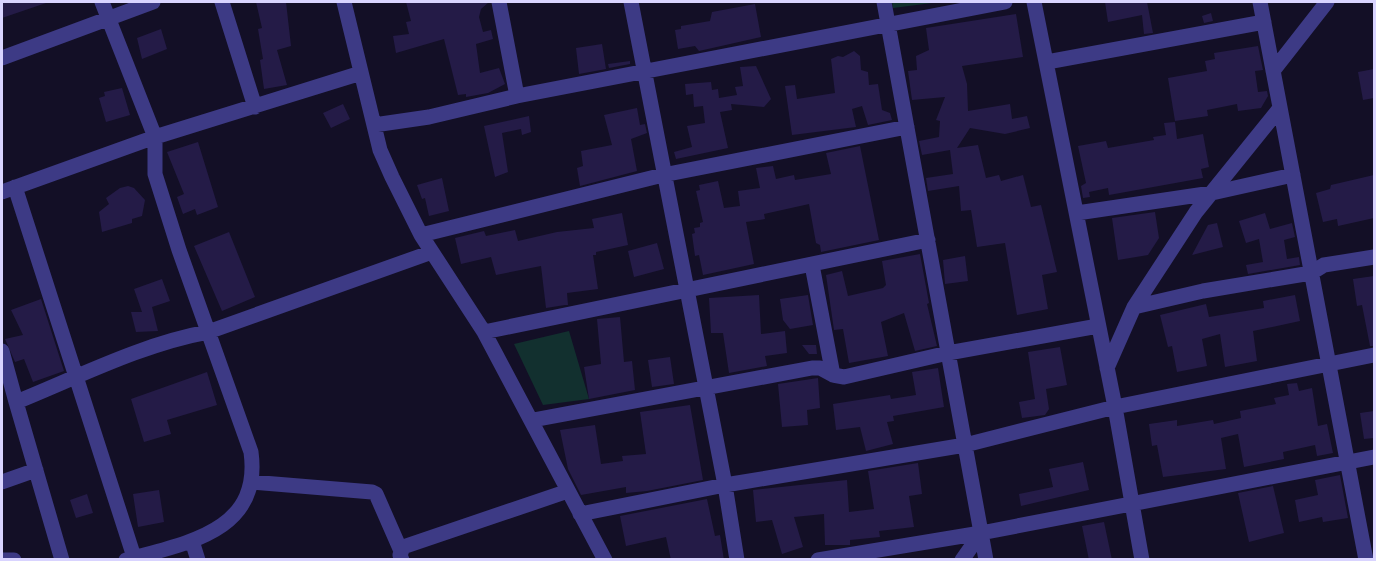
<svg xmlns="http://www.w3.org/2000/svg" width="1376" height="561" font-family="'Titillium Web',sans-serif">
	<rect width="100%" height="100%" fill="#130f26"/>
	<path fill="#12302f" d="M892,2h48l-47,6z
		M569,331l20,68 -46,6 -29,-61z"/>
	<path fill="#241b47" d="M2,2h44v1l-44,15z
		M256,2h30l5,44 -14,4 10,35 -23,4 -4,-29 3,-1 -5,-30 4,-1z
		M406,2h83l-8,7 -2,8 4,15 8,-2 2,9 -17,5 4,29 19,-5 6,16 -17,9 -22,4v-3l-8,1 -14,-56 -48,14 -3,-17 16,-2 -3,-12 5,-1z
		M1105,2h42l6,31 -9,1 -2,-19 -34,7z
		M755,4l6,33 -62,14 -4,-5 -17,3 -3,-19 6,-1v-3l29,-5 2,-9z
		M1211,13l2,8 -9,2 -2,-7z
		M1016,14l7,43 -61,9 5,18 1,27 42,-7 2,15 15,-3 3,12 -25,6 -35,-6 -13,20 21,-3 8,33 13,-3 2,6 22,-6 8,32 10,-2 16,67 -15,3 6,34 -31,6 -12,-72 -28,4 -6,-37 -10,1 -2,-25 -31,5 -2,-13 27,-4 -3,-24 -28,5 -3,-14 20,-4 1,-16 -4,-1 9,-23 -33,3 -4,-29 9,-1 -1,-14 13,-6 -3,-22z
		M161,29l6,20 -25,10 -5,-21z
		M602,44l4,25 -27,5 -3,-26z
		M1258,46l5,24 -8,1 3,21 9,-1 1,5 -7,12 -23,3 -1,-7 -30,6 1,6 -33,5 -7,-43 39,-7 -2,-10 10,-2 -1,-6z
		M854,51l6,5 1,14 7,2 1,13 9,-1 4,26 8,3 2,7 -24,5 -6,-19 -10,3 4,18 -64,8 -7,-49 10,-1 2,14 38,-6 -4,-34 7,-3 5,1z
		M630,61v3l-21,4 -1,-4z
		M756,66l15,33 -7,8 -33,-3 1,6 -12,2 8,36 -52,11 -2,-7 18,-5 -5,-21 18,-3 -2,-17 -9,1 -1,-13 -7,1 -1,-11 26,-2 1,8 6,-1 1,9 18,-3 -2,-8 8,-1 -3,-19z
		M1374,69v29l-11,2 -5,-28z
		M122,88l8,27 -24,7 -7,-24 6,-2 -1,-4z
		M343,104l7,15 -19,9 -8,-15z
		M637,108l3,17 5,-1 2,9 -16,6 6,32 -57,15 -3,-18 6,-2 -2,-15 31,-6 -8,-30z
		M529,116l2,16 -9,3 -1,-6 -19,4 6,39 -13,5 -11,-51z
		M1175,122l2,17 26,-5 6,33 -8,2 2,9 -94,17 -1,-7 -19,4 1,5 -7,1 -2,-12 5,-3 -8,-37 28,-5 2,7 46,-8 -1,-3 13,-2 -2,-12z
		M198,142l20,65 -21,8 -2,-6 -12,5 -6,-17 7,-3 -17,-42z
		M860,146l19,94 -58,12 -1,-7 -4,-2 -7,-39 -45,10 1,5 -19,3 8,42 -51,11 -4,-20 -4,1 -3,-22 3,-1 -1,-5 6,-1v-4l3,-1 -7,-31 4,-1 -1,-5 19,-4 6,27 16,-2 -2,-15 22,-3 -4,-20 17,-2 3,13 18,-4 1,5 36,-6 -5,-21z
		M1374,175v43l-36,8 -1,-7 -14,3 -7,-29 14,-4 1,-4z
		M442,178l7,33 -20,5 -4,-18 -3,1 -5,-14z
		M128,186l6,2 11,12 -3,16 -10,3v4l-30,9 -3,-20 10,-8 -3,-6 14,-10z
		M1155,212l4,26 -11,17 -30,5 -6,-42z
		M622,213l6,32 -32,7v3h-3l5,34 -31,4 1,12h-3l-19,3 -5,-42 -45,9 -5,-18 -30,7 -6,-26 29,-7 2,5 29,-6 3,11 39,-9 37,-4 -2,-9z
		M1265,213l5,16 22,-6 3,14 -11,3 3,19 12,-2 1,8 -52,9 -2,-9 17,-3 -4,-23 -13,4 -7,-22z
		M1217,223l6,24 -31,8 16,-30z
		M229,232l26,65 -33,14 -28,-65z
		M657,243l7,26 -30,8 -6,-26z
		M920,254l9,49 -2,1 10,42 -22,5 -11,-38 -23,9 7,34 -39,7 -6,-34 -9,1 -8,-55 16,-4 6,25 35,-8 3,-3 -4,-24z
		M965,256l3,25 -23,3 -2,-24z
		M1374,276v70h-4l-8,-41 -5,1 -4,-27z
		M162,279l8,22 -18,6 6,24 -22,1 -5,-20h11l-8,-23z
		M759,295l2,39 24,-3 2,22 -22,3 2,10 -38,7 -6,-40h-12l-2,-35z
		M808,295l5,30 -23,4 -7,-9 -3,-21z
		M1295,295l5,26 -47,10 4,30 -32,6 -5,-33 -18,5 5,27 -30,6 -5,-26 -4,1 -8,-32 46,-11 3,13 55,-9 -1,-7z
		M41,299l23,72 -31,11 -9,-23 -9,3 -10,-23 18,-4 -12,-25z
		M620,317l4,45 8,-1 3,29 -46,9 -5,-32 17,-3 -4,-45z
		M802,345h14l1,9h-8z
		M1060,347l7,38 -21,4 3,20 -4,6 -23,3 -3,-16 16,-3 -7,-47z
		M670,357l4,27 -22,3 -4,-27z
		M938,368l6,39 -51,9 1,5 -7,1 6,22 -27,7 -6,-24 -24,3 -3,-26 57,-9 1,4 25,-4 -4,-23z
		M207,372l10,33 -50,15 4,14 -27,8 -13,-43z
		M818,378l2,30 -13,2 1,15 -26,2 -4,-43z
		M1297,383l2,8 13,-3 6,38 9,-2 6,29 -16,3 -2,-11 -32,7 1,7 -40,8 -6,-33 -17,4 5,31 -63,8 -6,-32 -5,1 -3,-22 28,-4v6l36,-6 1,4 27,-6 -1,-7 36,-7 -2,-6 15,-3 -2,-11z
		M690,405l13,75 -56,11 -21,2v-6l-45,8 -13,-26 -8,-39 35,-5 6,39 22,-3 -1,-5 24,-2 -6,-42z
		M1374,411v27l-10,1 -4,-26z
		M1083,462l6,28 -68,16 -2,-12 34,-7 -4,-18z
		M918,463l4,31 -13,2 5,31 -35,4 1,6 -30,3v5h-25l-1,-31 -30,3 9,30 -21,7 -10,-34 -16,2 -3,-32 94,-10 2,32 25,-3 -6,-38z
		M1340,475l8,43 -25,4 -1,-5 -23,5 -4,-22 23,-5 -3,-15z
		M1273,486l11,47 -35,9 -11,-49z
		M159,490l5,32 -26,5 -5,-33z
		M87,494l6,19 -17,5 -6,-18z
		M707,499l8,37 5,-1 4,25h-53l-5,-23 -40,9 -6,-30z
		M1104,522l8,38h-23l-7,-34z"/>
	<g fill="none" stroke-linecap="round" stroke-linejoin="round">
		<path stroke="#3d3a85" stroke-width="15" d="M102,2l53,135v37l24,76 72,202c11,80 -65,91 -125,108
			M222,2l33,105
			M344,2l36,148 12,27 29,58 63,97 121,228
			M499,2l18,94
			M631,2l94,483 12,75
			M884,2l102,558
			M1034,2l81,405 27,153
			M1260,2l106,558
			M2,58l151,-56
			M1047,62l217,-40
			M1273,71l54,-69
			M374,125l55,-8 88,-21 488,-94
			M15,187l119,370
			M2,192l153,-55 206,-64
			M1077,213l135,-20 81,-18
			M421,235l242,-60 244,-48
			M812,265l21,110
			M1134,307l69,-16 108,-18 13,-8 50,-8
			M484,332l444,-92
			M2,351l14,51
			M1107,368l27,-61 62,-95 84,-104
			M533,420l279,-52h8l13,7 11,2 104,-24 150,-27
			M2,482l34,-12
			M252,482l120,10 4,2 25,57
			M580,514l145,-29 240,-40 150,-38 259,-52
			M192,541l6,19
			M3,560h11
			M62,560l-46,-158c62,-25 126,-58 192,-70l224,-80
			M402,560l-2,-5 3,-8 165,-56
			M818,560l163,-27 393,-76
			M962,560l19,-27"/>
	</g>
	<rect width="1376" height="561" fill="none" stroke="#d9d4ff" stroke-width="6"/>
</svg>
